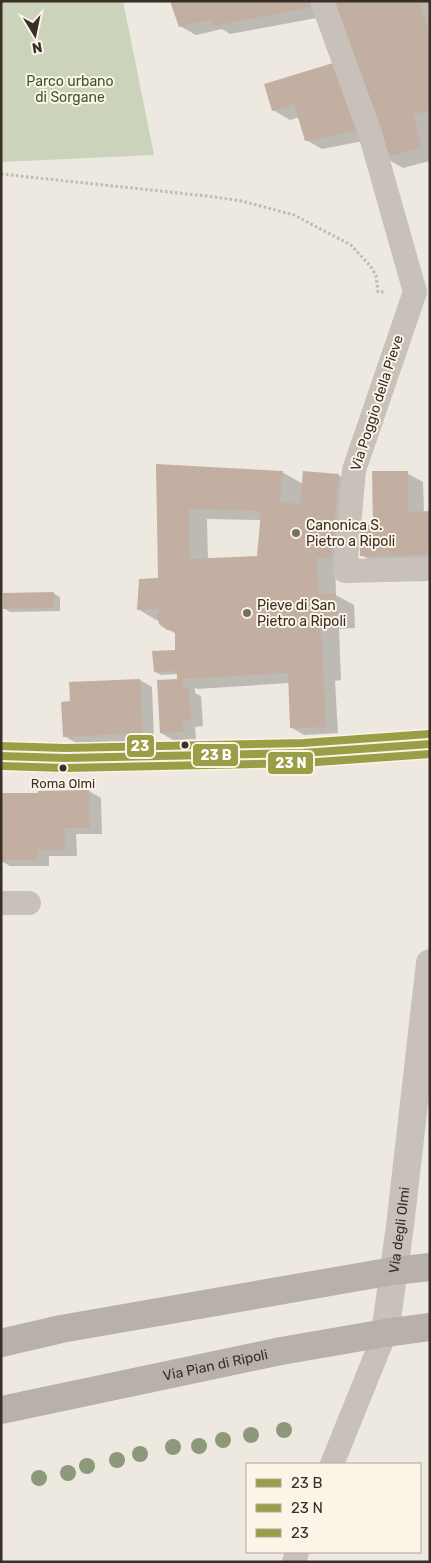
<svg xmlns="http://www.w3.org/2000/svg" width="431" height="1563" font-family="Rubik,sans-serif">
	<rect width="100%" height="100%" fill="#ede9e1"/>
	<path fill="#cbd4ba" d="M1,1h122l31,154 -153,7z"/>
	<path fill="#0003" fill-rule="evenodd" d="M172,1h258v160l-27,7 -19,-11 -5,-19 -57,11 -16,-9 -7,-23 -9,3 -17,-10 69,-49 -9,-46 -103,19 -8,-5 -26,6 -16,-9z
		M157,465l125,7 21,12 35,-9 19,11 -22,81 1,28 18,10 1,23 -16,1 2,51 -6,1 3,52 -34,2 -12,-7 -3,-45 -92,6 -2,-2v6l6,3 2,30 -8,1 1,12 -23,1 -12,-7 21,-53 -4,-6 -17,1 -6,-3 22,-20 -1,-18 -8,-5 -9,-9h-3l-18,-11 21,-30zM207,519l54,1 -3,37 -50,2z
		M407,473l16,9 1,31h6v51h-53l-16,-9 13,-29z
		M53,593l7,4v14l-50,1 -6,-4z
		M140,680l12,7 2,53 -78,3 -12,-7 7,-34z
		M89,791l12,7 1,36h-26l1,22h-28v10h-39l-9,-5v-66l38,-1v-2z
		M1,948l1,53h-1z"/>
	<path fill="#c2afa1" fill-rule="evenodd" d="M170,1h146l1,5 -104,20 -1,-7 -33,8z
		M326,1h93l11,37v72l-17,5 9,33 -39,10z
		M343,60l25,68 -63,13 -11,-37 -22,7 -8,-27z
		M156,464l127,7 -3,31 20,2 3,-33 36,3 -8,84h-14l2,36 17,-1 1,25 -16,1 5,108 -36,1 -2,-55 -105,6v9h6l2,32h-8l1,12 -24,1 -3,-53 20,-1v-8l-23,1 -2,-21 23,-1v-19l-8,-1 -8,-6 -2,-7 2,-8 -22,1 2,-31 19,-1zM189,509l72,2 -4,45 -67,3z
		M372,471h36v41l22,-1v40h-4v4l-66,1 -1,-31h14z
		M54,592v16l-51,1v-16z
		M140,679l3,54 -80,4 -2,-35 9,-1 -1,-19z
		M89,790l1,38h-25v22h-27v-13l-1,23h-36v-67h37v-2z"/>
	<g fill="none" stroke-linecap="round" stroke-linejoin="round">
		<path stroke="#bfbab2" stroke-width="3" stroke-dasharray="2.5 2.5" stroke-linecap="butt" d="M1,174l206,22 35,5 52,14 57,30 21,23 4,8 2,16h8"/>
		<path stroke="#c7c1b9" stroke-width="24" d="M322,1l48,132 45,159 -61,178 -9,101 85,-2
			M1,903h28
			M332,1464l53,-131
			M294,1562l3,-10"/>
		<g stroke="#c7c1b9" stroke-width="28">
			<path d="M1,756l64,2 238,-5 127,-9"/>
			<path id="s1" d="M385,1333l15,-107 30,-263"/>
		</g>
		<g stroke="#b7b1aa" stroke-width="28">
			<path d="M1,1343l60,-14 332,-58 37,-4"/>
			<path id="s2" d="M1,1410l280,-59 104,-18 45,-6"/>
		</g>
		<defs>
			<path id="bus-1" d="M1,756l64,2 238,-5 127,-9"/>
			<path id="bus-2" d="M1,766l64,2 238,-5 127,-9"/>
			<path id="bus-3" d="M1,746l64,2 238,-5 126,-9"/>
		</defs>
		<use href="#bus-1" stroke="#fbf4e7" stroke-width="11"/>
		<use href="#bus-2" stroke="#fbf4e7" stroke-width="11"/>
		<use href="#bus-3" stroke="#fbf4e7" stroke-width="11"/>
		<use href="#bus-1" stroke="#9a9e46" stroke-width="8"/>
		<use href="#bus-2" stroke="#9a9e46" stroke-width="8"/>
		<use href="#bus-3" stroke="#9a9e46" stroke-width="8"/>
	</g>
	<g fill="#8e997c">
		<circle cx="284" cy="1430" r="8"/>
		<circle cx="251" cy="1435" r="8"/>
		<circle cx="223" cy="1440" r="8"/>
		<circle cx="199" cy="1446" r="8"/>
		<circle cx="173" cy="1447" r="8"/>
		<circle cx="140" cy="1454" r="8"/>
		<circle cx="117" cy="1460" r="8"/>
		<circle cx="87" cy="1466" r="8"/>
		<circle cx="68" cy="1473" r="8"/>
		<circle cx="39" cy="1478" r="8"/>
	</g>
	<g fill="#777068" stroke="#fbf4e7" stroke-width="2">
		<circle cx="296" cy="533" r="5"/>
		<circle cx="247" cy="613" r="5"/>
	</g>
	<g fill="#382f27" stroke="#fbf4e7" stroke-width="2">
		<circle cx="185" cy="745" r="4.5"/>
		<circle cx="63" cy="768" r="4.5"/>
	</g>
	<g text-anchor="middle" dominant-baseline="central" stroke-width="4" stroke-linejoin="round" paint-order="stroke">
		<g font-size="13" fill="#382f27" stroke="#fbf4e7">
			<text x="63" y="783">Roma Olmi</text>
		</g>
		<g font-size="14" fill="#40572a" stroke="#fbf4e7">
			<text x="70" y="81">Parco urbano<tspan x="70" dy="16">di Sorgane</tspan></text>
		</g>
		<g font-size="14" fill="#382f27" stroke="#fbf4e7">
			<text transform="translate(377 403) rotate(-72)">Via Poggio della Pieve</text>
			<text stroke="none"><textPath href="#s1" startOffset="104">Via degli Olmi</textPath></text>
			<text stroke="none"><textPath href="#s2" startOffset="219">Via Pian di Ripoli</textPath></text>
		</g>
		<g font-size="14" fill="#382f27" stroke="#fbf4e7" text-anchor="start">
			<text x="306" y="525">Canonica S.<tspan x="306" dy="16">Pietro a Ripoli</tspan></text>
			<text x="257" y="605">Pieve di San<tspan x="257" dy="16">Pietro a Ripoli</tspan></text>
		</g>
	</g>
	<g stroke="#fbf4e7" stroke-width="2">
		<rect x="126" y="734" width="29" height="24" rx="5" fill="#9a9e46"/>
		<rect x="192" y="743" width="47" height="24" rx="5" fill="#9a9e46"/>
		<rect x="267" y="751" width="47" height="24" rx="5" fill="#9a9e46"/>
	</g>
	<g font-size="14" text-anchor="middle" font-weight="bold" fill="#fff">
		<text x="140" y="751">23</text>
		<text x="216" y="760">23 B</text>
		<text x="291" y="768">23 N</text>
	</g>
	<rect width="431" height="1563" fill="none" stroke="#382f27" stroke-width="5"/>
	<rect x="246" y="1463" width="175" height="90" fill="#fbf4e7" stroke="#ada59a"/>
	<rect x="256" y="1479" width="25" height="8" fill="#9a9e46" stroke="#ada59a"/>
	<text x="291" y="1488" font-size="15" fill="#382f27">23 B</text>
	<rect x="256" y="1504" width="25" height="8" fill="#9a9e46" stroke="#ada59a"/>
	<text x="291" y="1513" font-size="15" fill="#382f27">23 N</text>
	<rect x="256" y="1529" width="25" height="8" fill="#9a9e46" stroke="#ada59a"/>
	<text x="291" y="1538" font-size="15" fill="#382f27">23</text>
	<g transform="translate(35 35) rotate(170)" stroke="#fbf4e7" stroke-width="4" paint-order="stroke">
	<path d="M0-4L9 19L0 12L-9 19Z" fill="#382f27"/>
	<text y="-8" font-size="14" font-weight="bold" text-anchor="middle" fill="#382f27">N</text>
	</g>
</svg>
